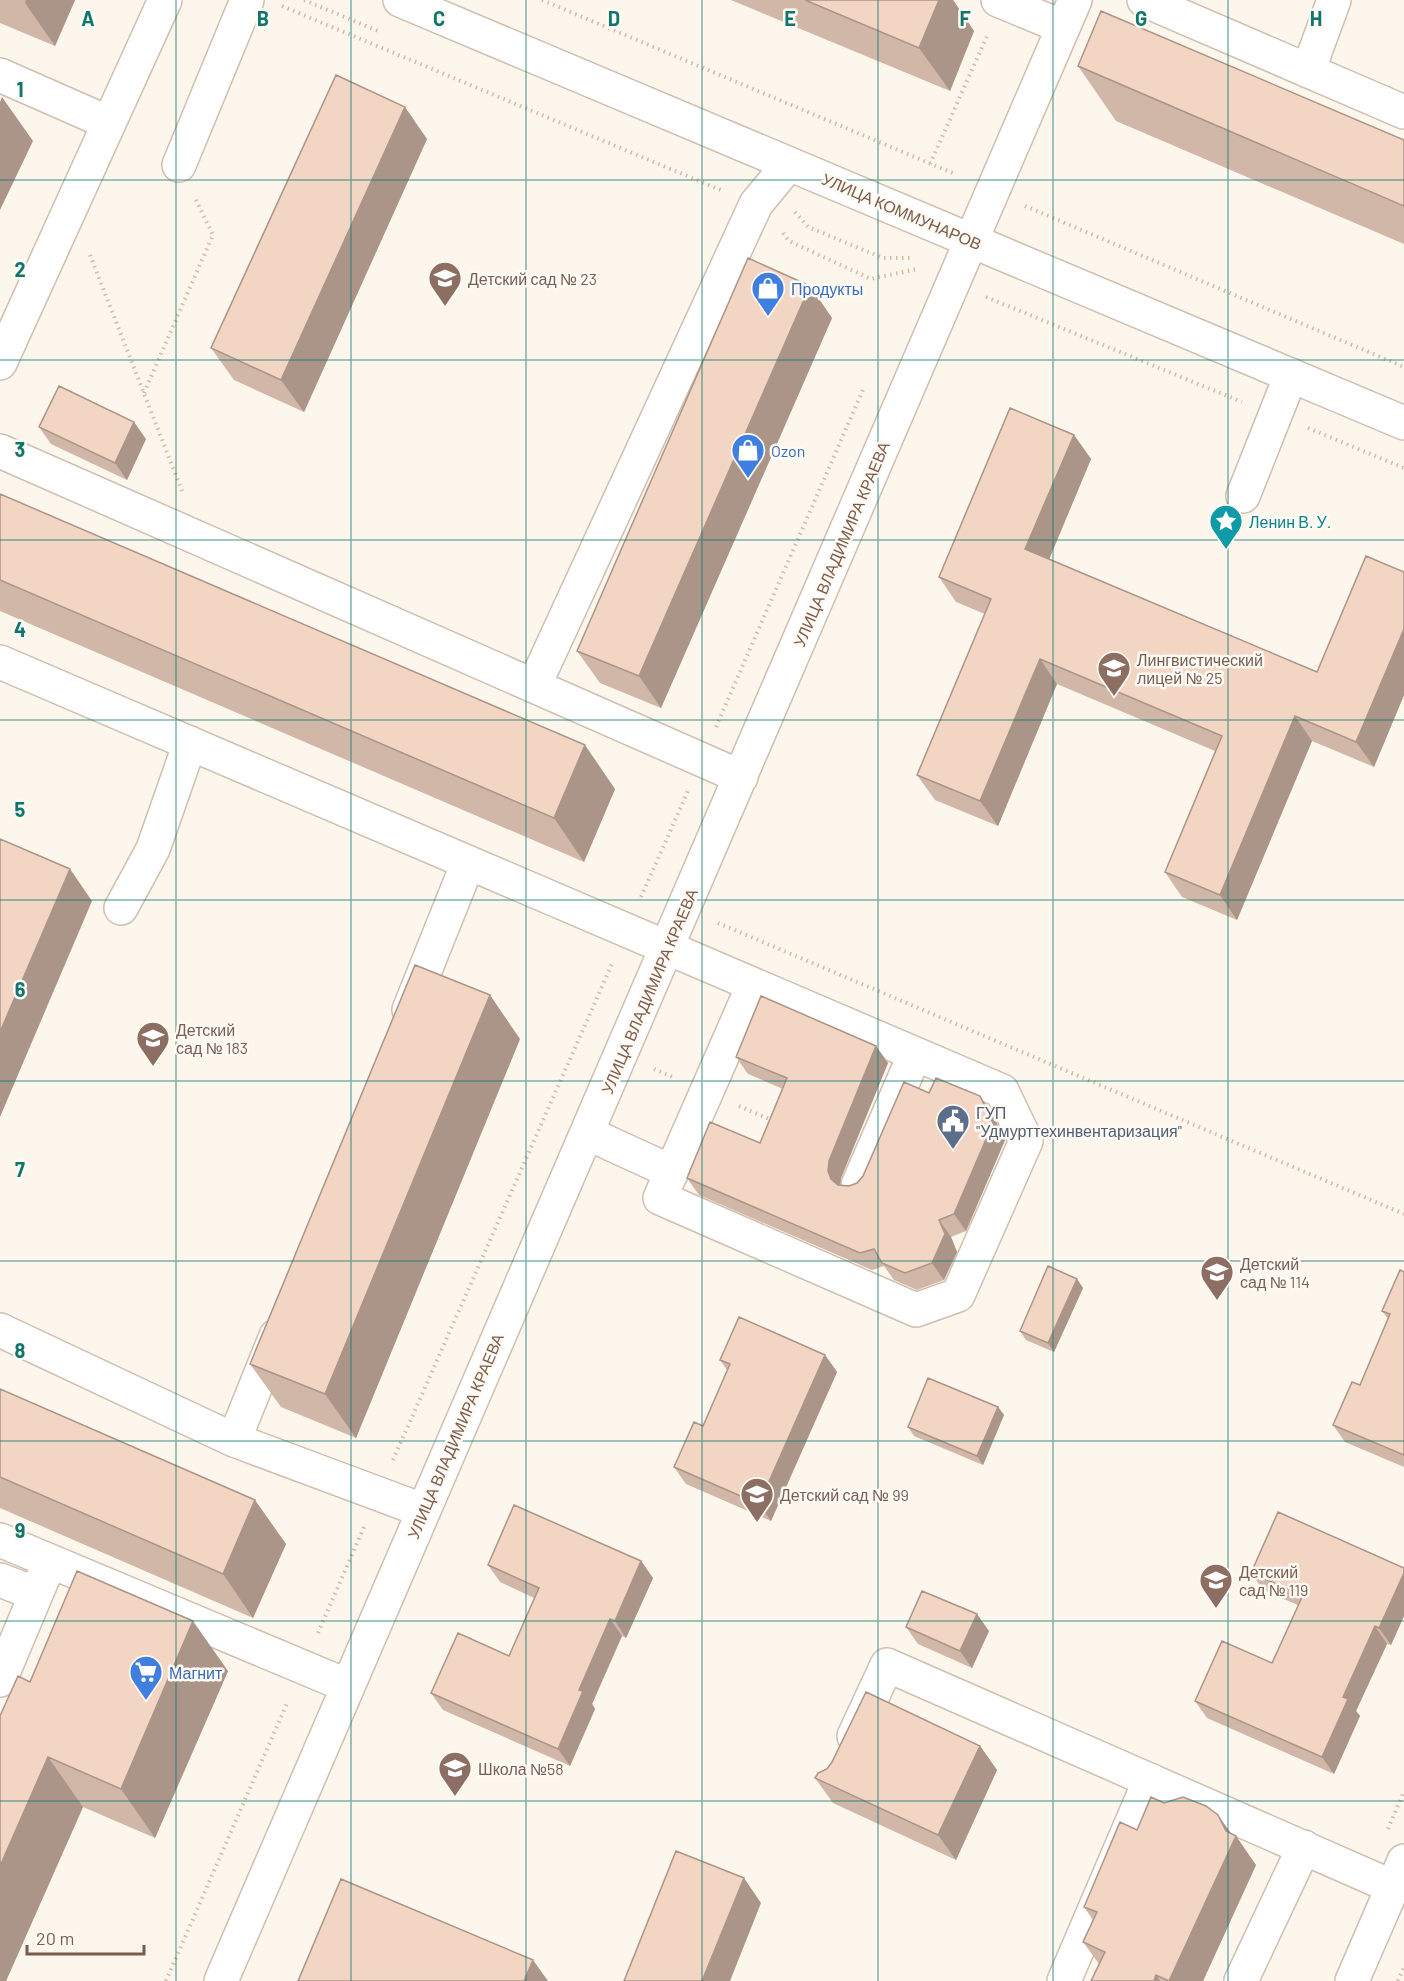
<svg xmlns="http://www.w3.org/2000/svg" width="1404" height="1981" font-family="Barlow,sans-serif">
	<rect width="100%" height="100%" fill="#fdf6ec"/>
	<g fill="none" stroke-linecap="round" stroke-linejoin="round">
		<defs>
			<path id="minor" d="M400,0l1004,423
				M998,0l65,27
				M1144,0l260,112
				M1308,71l26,-71
				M0,75l109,48
				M179,165l68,-165
				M0,363l165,-363
				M0,451l741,326
				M1243,496l48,-121
				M0,662l1002,429 24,50 -68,154 -42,15 -256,-112 93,-212
				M534,686l222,-482 33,-40
				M121,908l32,-59 37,-106
				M409,1010l59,-147
				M587,1133l85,39
				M858,1185l57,-131
				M0,1330l234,110 188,70
				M234,1440l42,-104
				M0,1540l348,146
				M0,1580l36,14
				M0,1680l50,-119
				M854,1736l33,-71 506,222
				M221,1981l854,-1981
				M1064,1981l86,-201
				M1241,1981l63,-134
				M1352,1981l52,-120"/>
		</defs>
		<use href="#minor" stroke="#d1beb0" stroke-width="36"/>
		<path stroke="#d9b8a5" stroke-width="4" stroke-dasharray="1.5 4.5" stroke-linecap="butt" d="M304,0l74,31
			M542,0l413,174
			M282,6l441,185
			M930,164l57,-128
			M1025,206l379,161
			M795,212l13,15 75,31h29
			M783,233l6,8 82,38 46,-10
			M90,255l92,236
			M986,297l256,105
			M144,393l69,-158 -18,-37
			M1308,428l96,40
			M716,727l147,-337
			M641,897l47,-106
			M718,923l686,291
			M654,1069l21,9
			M739,1106l35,15
			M393,1460l219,-496
			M318,1633l46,-106
			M1388,1829l16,-38
			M166,1981l122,-280
			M1398,1981l6,-14"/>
		<use href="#minor" stroke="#fff" stroke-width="33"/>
	</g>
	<path fill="#d1b7a8" d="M0,0h75l-20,46 -55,-23z
		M731,0h222l21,31 -24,60z
		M1078,66l326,74v104l-288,-123z
		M427,139l-123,273 -70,-32 -23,-32z
		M810,286l22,32 -171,390 -61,-25 -23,-32z
		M39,427l107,12 -19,41 -76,-36z
		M1074,435l17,24 -42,100 268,113 87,-100v123l-30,72 -62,-26 -75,179 -55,-23 -17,-25 50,-121 -158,-67 -59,142 -63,-26 -18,-25 68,-161 -29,-12 -17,-25z
		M0,494l615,295 -31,73 -584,-251z
		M520,1039l-164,399 -75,-31 -31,-43z
		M876,1046l12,17 -47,115 -1,7 9,1 8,-3 72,-90 63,20 13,27 -39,91 -15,6 6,15 -13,28 -27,10 -23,-10 -10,-14 -12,4 -173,-75 -12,-17 73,-35 23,-54 -35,-15 -12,-17z
		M1404,1272v195l-59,-25 -12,-17 27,-40 28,-66 -6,-8z
		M1077,1279l6,9 -29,64 -28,-12 -6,-9z
		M825,1355l12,17 -66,149 -85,-37 -12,-17 29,-41 24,-56 -7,-10z
		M0,1389l286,155 -33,74 -253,-110z
		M998,1407l6,8 -21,50 -69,-29 -6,-9z
		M641,1561l12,17 -27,60 -4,-2 -30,68 3,5 -25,57 -127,-56 -12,-17 78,-37 25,-58 -34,-16 -12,-17z
		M1404,1568v48l-13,29 -4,-1 -31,67 4,5 -26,58 -127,-56 -12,-17 77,-38 26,-58 -35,-15 -12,-17z
		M906,1627l83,4 -17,37 -54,-24z
		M228,1671l-73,167 -72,-31 -77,174h-6l30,-299z
		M980,1746l17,24 -41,90 -123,-57 -18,-25z
		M1137,1830l94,3 25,32 -53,116h-112l8,-17 -16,-22 10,-22 -9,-13z"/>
	<path fill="#aa9588" d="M26,0h49l-20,46 -30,-43z
		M939,0h14l21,31 -24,60 -31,-43z
		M2,97l31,44 -33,69v-108z
		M405,107l22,32 -123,273 -23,-32z
		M810,286l22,32 -171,390 -22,-32z
		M134,422l12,17 -19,41 -12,-17z
		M1074,435l17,24 -48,115 -18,-25z
		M1404,629v66l-30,72 -18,-25z
		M1040,659l17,25 -59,142 -18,-25z
		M1295,716l17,25 -75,179 -17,-25z
		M585,745l30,44 -31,73 -30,-44z
		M70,869l22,32 -92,216v-85z
		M490,995l30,44 -164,399 -31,-44z
		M876,1046l12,17 -47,115 -1,10 -9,-9 -3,-8 1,-10z
		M980,1096l12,17 13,27 -39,91 -12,-17z
		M939,1220l12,17 6,15 -13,28 -12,-17z
		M1077,1279l6,9 -29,64 -6,-9z
		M825,1355l12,17 -66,149 -12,-17z
		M998,1407l6,8 -21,50 -6,-9z
		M255,1500l31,44 -33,74 -30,-44z
		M641,1561l12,17 -27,60 -11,-17z
		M1404,1573v43l-13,29 -12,-17z
		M977,1614l12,17 -17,37 -12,-17z
		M610,1619l12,17 -30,68 3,5 -25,57 -12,-17 21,-59z
		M193,1621l35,50 -73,167 -34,-49z
		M1375,1626l12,18 -31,67 4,5 -26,58 -12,-17 21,-60z
		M980,1746l17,24 -41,90 -18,-25z
		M48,1757l35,50 -77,174h-6v-115z
		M1218,1815l17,24 1,-3 20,29 -53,116h-34l57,-150z
		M744,1878l17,25 -31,78h-28z
		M533,1960l15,21h-24z
		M1156,1975l4,6h-6z"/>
	<path fill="#f3d5c3" stroke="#aa9588" stroke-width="1.5" d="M805,0h134l-20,48z
		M1101,11l303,129v66l-326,-140z
		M336,75l69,32 -124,273 -70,-32z
		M748,258l62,28 -171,390 -62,-25z
		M59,386l75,36 -19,41 -76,-36z
		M1010,408l64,27 -49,114 292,123 49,-116 38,16v57l-48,113 -61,-26 -75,179 -55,-23 57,-136 -182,-77 -60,142 -63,-26 74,-176 -52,-22z
		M0,494l585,251 -31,73 -554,-238z
		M0,839l70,30 -70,163z
		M415,965l75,30 -165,399 -75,-30z
		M761,996l115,50 -47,115 -1,10 3,8 7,6 11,1 8,-3 6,-7 41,-94 25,11 7,-15 44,18 13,27 -39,91 -15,6 6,14 -13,29 -27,10 -23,-10 -8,-14 -14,4 -173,-75 23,-56 50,21 27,-65 -51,-21z
		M1048,1266l29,13 -29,64 -28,-12z
		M1400,1270l4,2v183l-71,-30 19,-43 8,3 30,-71 -8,-3z
		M739,1317l86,38 -66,149 -85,-37 20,-45 9,4 27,-62 -10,-4z
		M928,1378l70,29 -21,49 -69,-29z
		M0,1389l255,111 -32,74 -223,-97z
		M514,1505l127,56 -26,60 -5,-2 -31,71 4,1 -25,58 -127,-56 27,-60 51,23 30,-68 -51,-23z
		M1278,1512l126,56v5l-25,55 -4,-2 -32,71 5,2 -26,58 -127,-56 27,-60 50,22 31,-68 -52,-22z
		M77,1571l116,50 -72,168 -73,-32 -48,109v-150l18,-40 12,6z
		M922,1591l55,23 -17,37 -54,-24z
		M866,1692l114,54 -42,89 -123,-57 3,-5 9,-4 5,-7z
		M1151,1797l13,6 19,-6 23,9 12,9 8,16 10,5 -67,145 -13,-6 -2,6h-63l14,-29 -22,-10 14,-30 -13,-5 36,-85 17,8z
		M676,1851l68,27 -42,103h-78z
		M341,1879l192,81 -9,21h-226z"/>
	<path fill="none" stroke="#0f766e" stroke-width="1.5" stroke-opacity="0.55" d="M176,0v1981M351,0v1981M526,0v1981M702,0v1981M878,0v1981M1053,0v1981M1228,0v1981M0,180h1404M0,360h1404M0,540h1404M0,720h1404M0,900h1404M0,1081h1404M0,1261h1404M0,1441h1404M0,1621h1404M0,1801h1404"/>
	<defs>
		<symbol id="school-pin" viewBox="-11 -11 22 30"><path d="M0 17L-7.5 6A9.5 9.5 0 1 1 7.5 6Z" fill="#8d6e63" stroke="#fffaf3"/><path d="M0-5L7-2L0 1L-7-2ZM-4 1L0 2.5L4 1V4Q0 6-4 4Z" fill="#fff"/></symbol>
		<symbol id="shop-pin" viewBox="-11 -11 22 30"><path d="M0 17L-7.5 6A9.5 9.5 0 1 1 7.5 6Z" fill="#3f7fe0" stroke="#fffaf3"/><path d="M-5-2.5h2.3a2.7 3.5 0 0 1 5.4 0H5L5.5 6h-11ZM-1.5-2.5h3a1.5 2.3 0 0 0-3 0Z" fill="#fff"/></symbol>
		<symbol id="sight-pin" viewBox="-11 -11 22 30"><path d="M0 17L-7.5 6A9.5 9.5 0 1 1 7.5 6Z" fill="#0f9aa8" stroke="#fffaf3"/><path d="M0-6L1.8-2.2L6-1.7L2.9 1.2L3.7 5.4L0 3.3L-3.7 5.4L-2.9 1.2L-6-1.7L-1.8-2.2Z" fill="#fff"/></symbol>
		<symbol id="civic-pin" viewBox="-11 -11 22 30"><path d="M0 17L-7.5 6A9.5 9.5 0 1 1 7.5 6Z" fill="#5c6f8a" stroke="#fffaf3"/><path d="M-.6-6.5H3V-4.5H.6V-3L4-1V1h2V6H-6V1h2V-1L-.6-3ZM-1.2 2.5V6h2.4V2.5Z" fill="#fff"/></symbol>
		<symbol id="supermarket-pin" viewBox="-11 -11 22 30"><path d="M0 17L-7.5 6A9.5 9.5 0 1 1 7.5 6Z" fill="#3f7fe0" stroke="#fffaf3"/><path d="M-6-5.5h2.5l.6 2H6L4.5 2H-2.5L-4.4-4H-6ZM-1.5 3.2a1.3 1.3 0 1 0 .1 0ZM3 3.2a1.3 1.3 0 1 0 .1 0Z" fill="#fff"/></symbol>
	</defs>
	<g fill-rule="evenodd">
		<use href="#school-pin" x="426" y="259" width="38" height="52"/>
		<use href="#shop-pin" x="749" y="269" width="38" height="52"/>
		<use href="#shop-pin" x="729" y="431" width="38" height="52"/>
		<use href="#sight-pin" x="1207" y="502" width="38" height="52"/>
		<use href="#school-pin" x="1095" y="649" width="38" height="52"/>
		<use href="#school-pin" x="134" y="1019" width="38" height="52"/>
		<use href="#civic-pin" x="934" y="1102" width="38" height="52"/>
		<use href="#school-pin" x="1198" y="1253" width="38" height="52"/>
		<use href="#school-pin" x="738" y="1475" width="38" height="52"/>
		<use href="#school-pin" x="1197" y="1561" width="38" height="52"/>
		<use href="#supermarket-pin" x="127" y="1653" width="38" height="52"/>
		<use href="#school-pin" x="436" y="1749" width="38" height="52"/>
	</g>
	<g text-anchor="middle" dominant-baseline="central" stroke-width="5" stroke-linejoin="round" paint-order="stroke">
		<g font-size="16" fill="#7a5c4d" stroke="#fffaf3">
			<text transform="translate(902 211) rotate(23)">УЛИЦА КОММУНАРОВ</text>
			<text transform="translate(841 544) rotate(-67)">УЛИЦА ВЛАДИМИРА КРАЕВА</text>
			<text transform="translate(649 991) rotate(-67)">УЛИЦА ВЛАДИМИРА КРАЕВА</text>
			<text transform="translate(455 1436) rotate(-67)">УЛИЦА ВЛАДИМИРА КРАЕВА</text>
		</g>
		<g font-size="16" fill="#785e54" stroke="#fffaf3" text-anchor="start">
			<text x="468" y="278">Детский сад № 23</text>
			<text x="1137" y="659">Лингвистический<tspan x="1137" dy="18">лицей № 25</tspan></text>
			<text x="176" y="1029">Детский<tspan x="176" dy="18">сад № 183</tspan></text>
			<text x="1240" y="1263">Детский<tspan x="1240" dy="18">сад № 114</tspan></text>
			<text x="780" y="1494">Детский сад № 99</text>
			<text x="1239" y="1571">Детский<tspan x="1239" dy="18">сад № 119</tspan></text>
			<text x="478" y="1768">Школа №58</text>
		</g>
		<g font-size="16" fill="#366cbe" stroke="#fffaf3" text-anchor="start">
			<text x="791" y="288">Продукты</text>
			<text x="771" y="450">Ozon</text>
			<text x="169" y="1672">Магнит</text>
		</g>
		<g font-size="16" fill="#0d838f" stroke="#fffaf3" text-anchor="start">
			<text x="1249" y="521">Ленин В. У.</text>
		</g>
		<g font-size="16" fill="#4e5e75" stroke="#fffaf3" text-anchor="start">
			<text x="976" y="1112">ГУП<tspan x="976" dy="18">"Удмурттехинвентаризация"</tspan></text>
		</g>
	</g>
	<g font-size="20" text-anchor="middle" font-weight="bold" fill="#0f766e" stroke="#fffaf3" stroke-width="5" stroke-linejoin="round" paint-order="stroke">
		<text x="88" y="26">A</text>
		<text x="263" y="26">B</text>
		<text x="439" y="26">C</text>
		<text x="614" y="26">D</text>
		<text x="790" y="26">E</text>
		<text x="965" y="26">F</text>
		<text x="1141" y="26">G</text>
		<text x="1316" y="26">H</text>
		<text x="20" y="97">1</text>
		<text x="20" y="277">2</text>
		<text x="20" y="457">3</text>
		<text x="20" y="637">4</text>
		<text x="20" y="817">5</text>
		<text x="20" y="997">6</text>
		<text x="20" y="1177">7</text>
		<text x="20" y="1358">8</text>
		<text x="20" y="1538">9</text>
	</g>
	<path d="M27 1945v9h117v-9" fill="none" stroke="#7a5c4d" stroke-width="3"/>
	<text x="36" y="1945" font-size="18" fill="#7a5c4d" stroke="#fffaf3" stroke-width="4.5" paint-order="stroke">20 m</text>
</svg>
